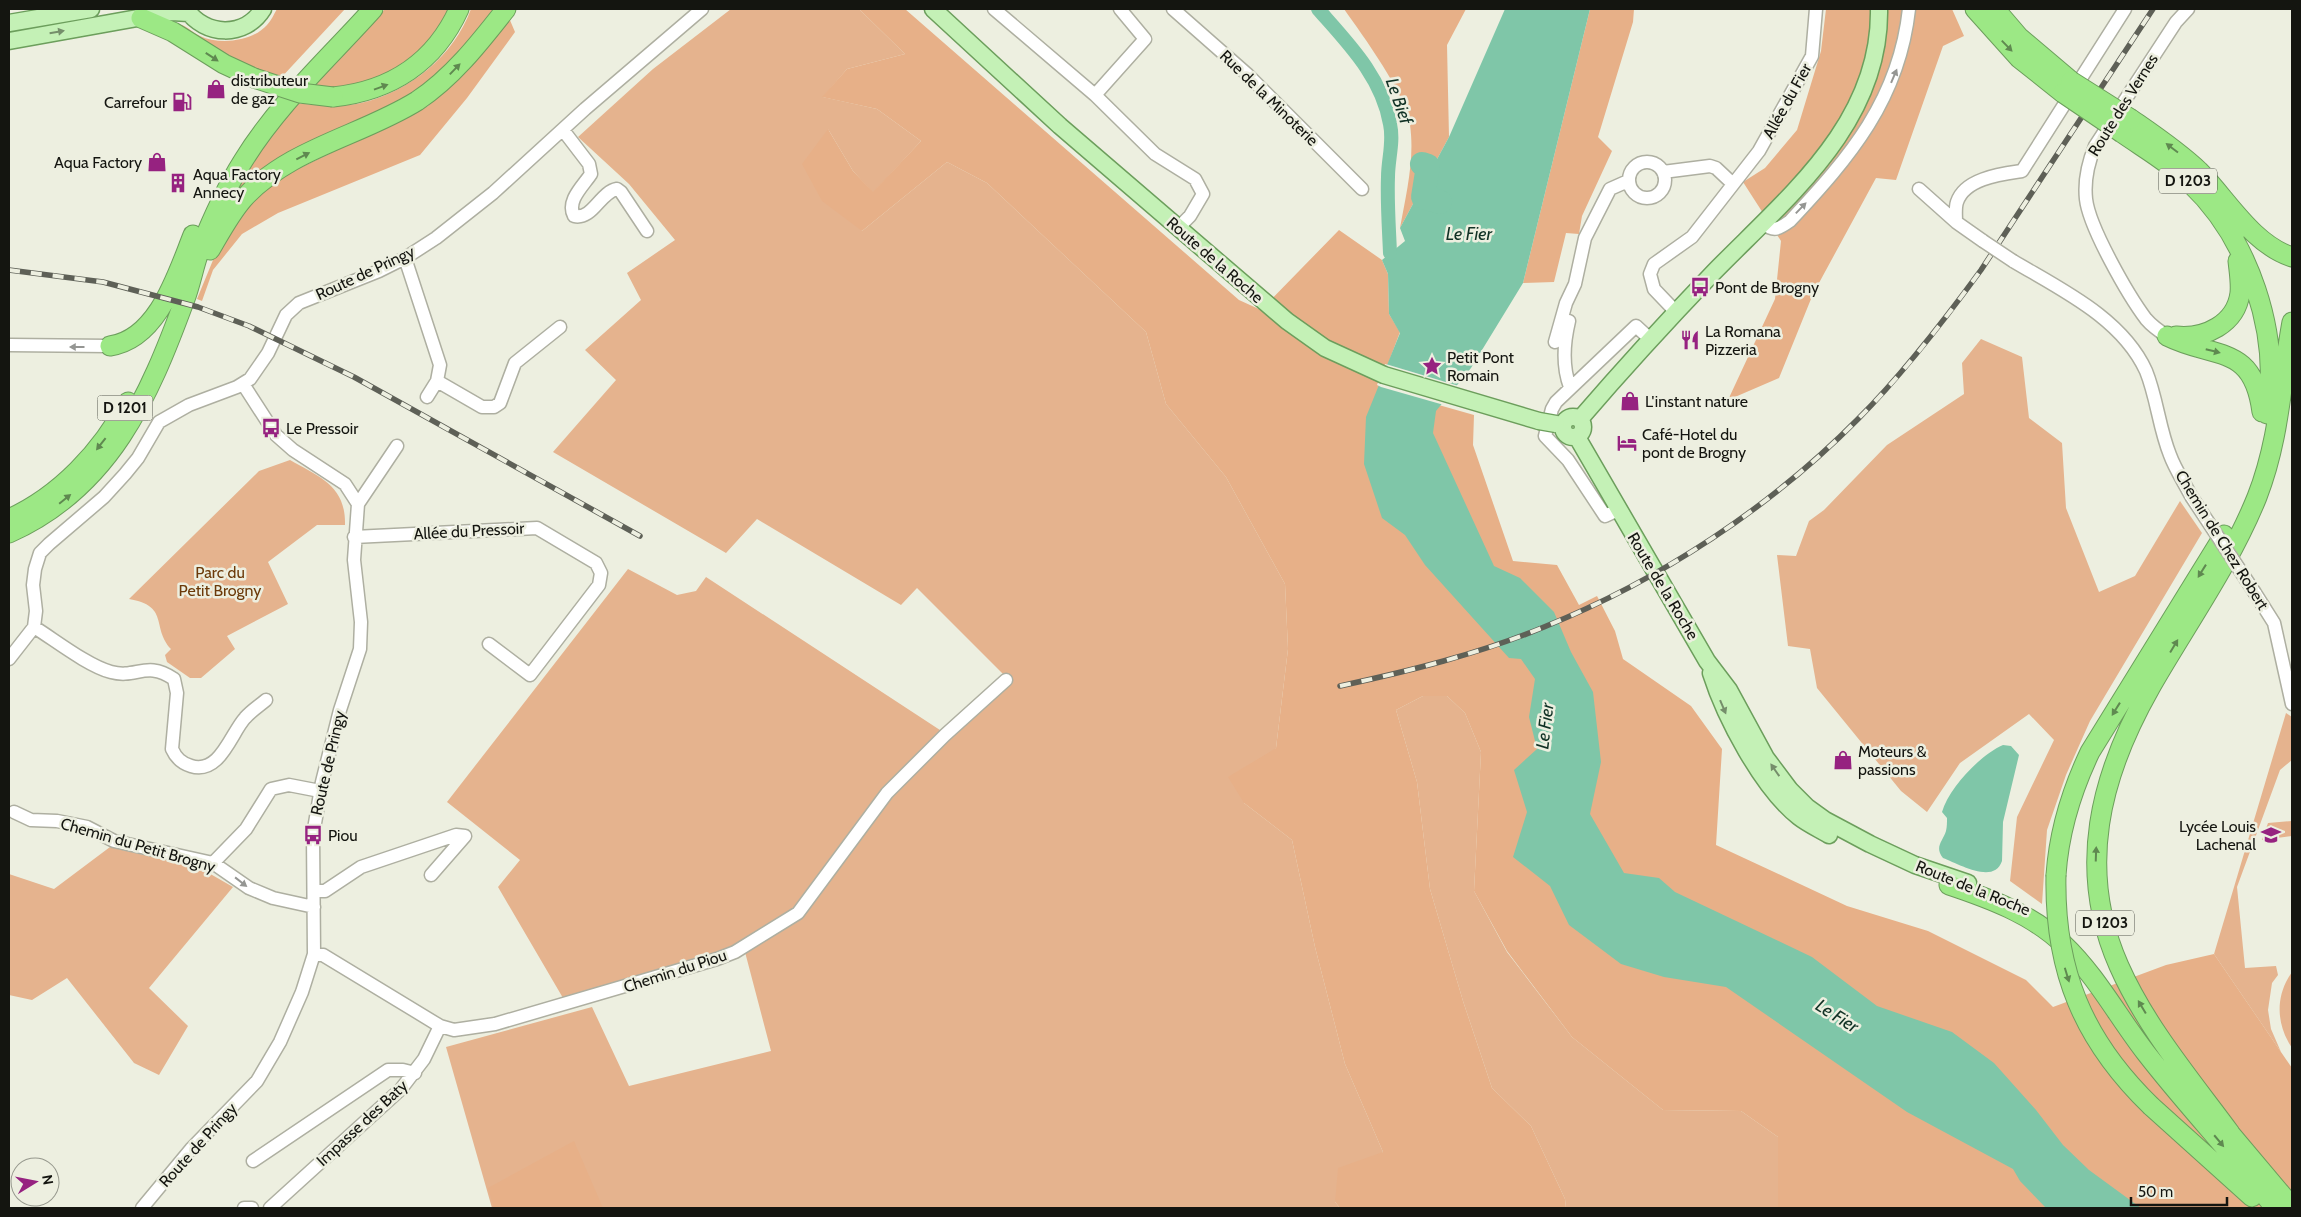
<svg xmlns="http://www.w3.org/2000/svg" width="2301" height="1217" font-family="Cabin,sans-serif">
	<rect width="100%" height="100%" fill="#edefe0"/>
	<path fill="#e5b38e" d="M731,9h128l46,45 -58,15 -24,28 54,12 44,32 -48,52 -20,-22 -25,-42 34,102 85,-69 40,21 159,149 20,72 60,73 59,107 3,65 -12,99 -32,55 48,37 23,107 30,117 38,88 -48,50 5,6h-848l-46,-161 146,-40 37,79 142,-35 -26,-99 -182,46 -65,-111 22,-27 -73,-58 181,-233 49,26 19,-4 10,-14 237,155 63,-55 -89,-89 -16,17 -144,-86 -31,34 -173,-101 63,-72 -31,-30 56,-50 -14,-27 48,-33 -46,-56 -51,-47 75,-68z
		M1981,339l41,18 7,61 33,25 4,65 33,84 36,-16 45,-75 22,32 -112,188 -24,54 -19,55 -5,74 -32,-23 7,-64 37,-77 -25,-26 -69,49 -33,49 -26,-21 -84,-103 -7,-39 -22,-3 -11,-91 19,1 13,-35 15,-11 63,-65 77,-51 -2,-31z
		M290,460c30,17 56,26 55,65h-28l-49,37 20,42 -61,32 8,13 -34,29h-11l-23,-16 -2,-7 6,-6c-20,-22 -1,-43 -42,-50l130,-128z
		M1423,696h24l18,17 16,39 -7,139 33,61 65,85 91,73 78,1 37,26v71h-212l-1,-9 -34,-73 -39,-38 -29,-87 -33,-112 -13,-107 -21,-72z
		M2286,713l6,4v43l-12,10 -43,117 8,81 31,-2 2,9 -6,8 -4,27 3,19 10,23 -67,-98z
		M2292,821v15l-30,4 6,-17z
		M110,847l90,21 33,19 -84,101 39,38 -29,49 -25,-12 -67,-85 -35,22 -23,-5v-121l45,15z
		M2292,972v76c-16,-24 -17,-52 0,-76z"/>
	<path fill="#e7b088" d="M277,9h68l-66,71 -40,-14 -63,-42c10,0 15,8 24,12 19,9 52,6 67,-11 4,-4 7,-11 10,-16z
		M385,9h66c-29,52 -78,85 -140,79z
		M471,9h26l-45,54 -35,28 -179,99c7,-29 40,-63 57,-87 22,2 45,5 66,0 48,-11 93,-47 110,-94z
		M859,9h46l334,291 22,10 78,-80 43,30 6,14 1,40 11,18 -21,56 95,27 -1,30 40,116 44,4 22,40 18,-9 18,35 8,28 68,47 31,43 -6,96 131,61 81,25 98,49 27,27 113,-42 48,-11 78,114v140h-514v-71l-37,-26 -78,-1 -91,-73 -65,-86 -33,-60 7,-139 -16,-39 -18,-17h-24l-27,14 21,72 13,107 33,112 29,87 39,38 34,73 1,9h-226l-5,-6 3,-34 45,-16 -38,-88 -30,-117 -23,-107 -48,-37 -16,-26 48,-29 12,-99 -3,-65 -59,-107 -60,-73 -20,-72 -159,-149 -40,-21 -85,69 -40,-30 -20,-37 26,-35 25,42 20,21 48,-51 -44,-32 -55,-12 25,-28 58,-15z
		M1344,9h122l-19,36 2,92 -49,91c6,-34 15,-69 10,-103 -4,-31 -47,-89 -66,-116z
		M1590,9h44l-1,13 -35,115 14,14 -30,65 -3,18 -13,-1 -12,49 -31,1z
		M1826,9h126l12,27 -21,10 -47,134 -20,-2 -63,116 -34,84 -51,22 47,-101 6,-58 -38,-59 22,-14 32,-38 24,-79z
		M507,13l8,19 -48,66 -47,57 -142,58 -36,21 -29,36 -11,31 -5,-2 21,-51 17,-31 42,-38 151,-73 27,-24z
		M574,1141l29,67h-109l-6,-20z"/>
	<path fill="#7fc6a8" d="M1505,9h85l-67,274 -52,85 -35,43 -3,22 61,133 26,12 34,34 17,40 22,40 8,70 -11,52 34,59 35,5 16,14 137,65 65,49 75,26 42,31 42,47 27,35 26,25 52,38h-95l-26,-27 -7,-12 -106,-57 -181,-125 -62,-10 -43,-13 -52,-39 -19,-39 -37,-29 14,-45 -13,-42 23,-21 -8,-32 6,-38 -14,-20 -12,-1 -84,-93 -20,-30 -23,-17 -18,-54 2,-47 34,-84 -11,-19 -1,-40 -6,-14 23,-19 -5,-13 49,-91z
		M2003,745l8,1 8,9 -16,67 -1,39c-8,24 -43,3 -59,-3 -9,-11 0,-17 3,-27 1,-4 1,-9 1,-13l-5,-6c7,-24 38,-57 61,-67z"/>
	<path fill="#edefe0" d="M1385,364l4,1 70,21 -15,19 -63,-18 -4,-2z"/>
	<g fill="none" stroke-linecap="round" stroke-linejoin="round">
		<path stroke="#7fc6a8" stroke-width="14" d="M1318,9c30,34 64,68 72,115 4,18 -2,35 -2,53 -1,25 1,51 2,76"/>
		<path stroke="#7fc6a8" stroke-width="24" d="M1422,164l6,2 -5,31 17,5"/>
		<defs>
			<path id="minor" d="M994,9l101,86
				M1120,9l25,30 -50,56 60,59 40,25 8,15 -13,22 -12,12
				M1173,9l75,66 114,114
				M563,130l26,34 2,10c-8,12 -25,27 -17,42 19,4 26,-24 43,-27l4,3 26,39
				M1629 180a18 18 0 1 1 36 0a18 18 0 1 1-36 0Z
				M1663,172l47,-6 6,2 17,16
				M1919,189l37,33 27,19
				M1956,222c0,-6 -1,-14 1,-20 8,-24 45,-28 65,-31l103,-162
				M1763,224c11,8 16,5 27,-3 60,-64 109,-121 119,-212
				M405,258l35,107 -3,16 -10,16
				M2013,261c47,28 109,57 133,110 11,27 13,57 24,84 5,14 14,27 21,41
				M1676,312l-22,-23 -4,-15 4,-10 38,-27 67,-86 53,-95 4,-47
				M1569,321c-5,21 -7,45 1,66
				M2167,336c-8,-5 -15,-10 -21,-17 -18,-24 -57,-92 -60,-120 -2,-19 2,-36 9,-53l81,-124 12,-13
				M1555,342l11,-39 9,-19 10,-46 25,-49 18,-8
				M9,345l101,1
				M437,381l45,26h12l6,-4 15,-40 45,-36
				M358,504l39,-58
				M1618,510l-13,6 -37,-56 -23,-24 7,-27 4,-7 80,-76 14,13
				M354,537l183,-9 59,35 5,10 -2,12 -69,90 -41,-31
				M2255,593l19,30 18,81
				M34,627c21,13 54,39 77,45 26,7 35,-12 63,7l3,14 -5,56c4,9 9,14 19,17 29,9 40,-33 54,-48 6,-7 14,-12 21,-18
				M9,659l25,-32 2,-16 -3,-26 2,-16 5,-16 9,-9 55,-47 21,-23 13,-16 21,-36 30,-17 48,-18 13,-8 18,-26 18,-38 13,-12 80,-32 26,-13 31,-20 57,-45 92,-84 117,-100
				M14,812l17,8 26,1 30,6 27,14 99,22 36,25 24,10 41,9
				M213,863l33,-34 25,-40 18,-4 31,6
				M314,891h11l36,-24 95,-32 9,1 -34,39
				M314,954l9,1 117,71 14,4 41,-6 222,-65 18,-7 63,-39 89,-120 58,-58 61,-55
				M253,1161l135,-91h15l12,3
				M142,1208l49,-59 66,-68 23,-39 22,-50 12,-38 -1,-119 9,-53 18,-72 20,-61 1,-27 -7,-62 4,-56 -13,-20 -52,-34 -17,-15 -33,-51
				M244,1208h8
				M270,1208l131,-119 23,-30 16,-33"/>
			<path id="major" d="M186,9c19,28 59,29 77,0
				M933,9l127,117 227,195 38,27 59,27 155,46
				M9,23l82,-14
				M9,41l162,-29 18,1
				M1563 427a10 10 0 1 1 20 0a10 10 0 1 1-20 0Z
				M1580,419c43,-50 87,-98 133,-146 73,-75 168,-149 166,-264
				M1577,437l130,224 22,29 37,68 24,32 17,17 18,13 45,24 45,21 53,18
				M1711,673c14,44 51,115 88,144 9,7 20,12 30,18"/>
			<path id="highway" d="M1975,9l44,49 44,35
				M1995,9l24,28 52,44
				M141,18l32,14 51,32 30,14
				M333,97c58,-6 102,-35 126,-88
				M2131,119c23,16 47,32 68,52 28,28 53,73 93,86
				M2122,133c23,16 48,30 68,50 59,56 91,150 77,231
				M2219,194l21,34
				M210,250c10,-17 20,-36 33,-51 46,-51 118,-63 174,-98 36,-24 63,-59 89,-92
				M2167,336c48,24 86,7 95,76
				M2176,336c29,3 60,-12 64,-43 1,-11 -1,-22 -2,-32
				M110,346c48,-7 67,-71 83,-111
				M9,519c51,-23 93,-68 119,-117
				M9,533c101,-45 140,-136 176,-234 6,-16 9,-34 15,-50 12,-30 26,-61 43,-88 35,-57 86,-103 130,-152
				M2056,875c3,-44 15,-83 34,-123l134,-217
				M1949,885c39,13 83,29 114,59 33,31 55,73 83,109 41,53 88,102 129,155
				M2151,1106l101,91
				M2223,1125l69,82
				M2230,1133c-39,-53 -84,-106 -111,-167 -43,-97 -19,-190 31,-278 36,-63 80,-124 107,-191 23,-59 24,-115 35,-175"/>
		</defs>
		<use href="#minor" stroke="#aeafa1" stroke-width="15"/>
		<use href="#major" stroke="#6c9e5c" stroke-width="19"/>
		<use href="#highway" stroke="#6c9e5c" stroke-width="21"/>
		<use href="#minor" stroke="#fff" stroke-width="12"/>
		<use href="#major" stroke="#c4f1b6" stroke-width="16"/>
		<use href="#highway" stroke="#9ce885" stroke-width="19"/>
		<defs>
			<path id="rail" d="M9,270l94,12 95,25 51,19 105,51 286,159
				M1340,686c69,-15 139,-32 204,-59 116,-47 226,-119 314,-208 45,-45 85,-97 123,-149l172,-261"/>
		</defs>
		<use href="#rail" stroke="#5e6057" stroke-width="5.5"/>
		<use href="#rail" stroke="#edefe0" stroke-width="4" stroke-dasharray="11" stroke-linecap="butt"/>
		<defs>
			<path id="minor-bridge" d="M1983,241l30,20
				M2191,496l64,97"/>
			<path id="major-bridge" d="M1539,421l17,3"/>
			<path id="highway-bridge" d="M254,78l46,15 33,4
				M2071,81l60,38
				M2063,93l59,40
				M2056,875c-2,95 27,165 95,231"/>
		</defs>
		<use href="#minor-bridge" stroke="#aeafa1" stroke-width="15" stroke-linecap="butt"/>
		<use href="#major-bridge" stroke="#6c9e5c" stroke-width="19" stroke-linecap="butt"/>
		<use href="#highway-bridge" stroke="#6c9e5c" stroke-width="21" stroke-linecap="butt"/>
		<use href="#minor-bridge" stroke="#fff" stroke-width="12"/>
		<use href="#major-bridge" stroke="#c4f1b6" stroke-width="16"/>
		<use href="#highway-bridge" stroke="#9ce885" stroke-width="19"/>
	</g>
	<defs><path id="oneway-solid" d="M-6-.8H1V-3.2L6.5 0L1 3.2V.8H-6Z" transform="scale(1.25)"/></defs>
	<g fill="#758e6b">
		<use href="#oneway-solid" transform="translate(57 32) rotate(-10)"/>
		<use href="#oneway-solid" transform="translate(1723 707) rotate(67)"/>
		<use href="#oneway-solid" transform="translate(1775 770) rotate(-125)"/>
	</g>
	<g fill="#5f8950">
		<use href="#oneway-solid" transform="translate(2007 46) rotate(46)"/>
		<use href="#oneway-solid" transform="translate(212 57) rotate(33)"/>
		<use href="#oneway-solid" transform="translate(455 69) rotate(-46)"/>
		<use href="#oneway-solid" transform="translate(381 87) rotate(-20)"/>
		<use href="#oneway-solid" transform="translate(2172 148) rotate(-143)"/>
		<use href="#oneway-solid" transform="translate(303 156) rotate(-27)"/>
		<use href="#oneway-solid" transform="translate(2213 351) rotate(14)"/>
		<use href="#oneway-solid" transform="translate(101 444) rotate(128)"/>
		<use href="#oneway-solid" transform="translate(65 499) rotate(-39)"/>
		<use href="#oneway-solid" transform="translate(2202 571) rotate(122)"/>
		<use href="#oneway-solid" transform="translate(2174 646) rotate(-59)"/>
		<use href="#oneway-solid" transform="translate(2116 709) rotate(122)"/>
		<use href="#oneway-solid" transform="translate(2096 854) rotate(-88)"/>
		<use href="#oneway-solid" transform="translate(2067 975) rotate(73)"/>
		<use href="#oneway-solid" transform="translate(2142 1007) rotate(-121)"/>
		<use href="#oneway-solid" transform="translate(2219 1141) rotate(50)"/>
	</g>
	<g fill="#959693">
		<use href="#oneway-solid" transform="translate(1894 76) rotate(-67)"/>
		<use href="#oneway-solid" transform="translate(1801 208) rotate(-46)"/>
		<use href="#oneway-solid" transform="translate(77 347) rotate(180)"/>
		<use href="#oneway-solid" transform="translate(241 882) rotate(38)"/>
	</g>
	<defs>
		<symbol id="shop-bare" viewBox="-9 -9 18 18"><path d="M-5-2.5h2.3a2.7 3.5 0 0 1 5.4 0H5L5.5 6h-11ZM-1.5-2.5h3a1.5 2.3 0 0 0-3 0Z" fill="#962280" stroke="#edefe0" stroke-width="2.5" paint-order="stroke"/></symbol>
		<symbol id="fuel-bare" viewBox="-9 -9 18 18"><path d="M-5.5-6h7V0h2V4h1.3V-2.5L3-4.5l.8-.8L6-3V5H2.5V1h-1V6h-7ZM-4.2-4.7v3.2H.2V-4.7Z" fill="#962280" stroke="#edefe0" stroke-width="2.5" paint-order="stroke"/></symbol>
		<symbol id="building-bare" viewBox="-9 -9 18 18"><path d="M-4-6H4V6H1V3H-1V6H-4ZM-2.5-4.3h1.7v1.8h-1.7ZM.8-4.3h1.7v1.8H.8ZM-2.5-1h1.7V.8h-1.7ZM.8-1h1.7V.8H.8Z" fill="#962280" stroke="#edefe0" stroke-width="2.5" paint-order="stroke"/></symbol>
		<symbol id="bus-bare" viewBox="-9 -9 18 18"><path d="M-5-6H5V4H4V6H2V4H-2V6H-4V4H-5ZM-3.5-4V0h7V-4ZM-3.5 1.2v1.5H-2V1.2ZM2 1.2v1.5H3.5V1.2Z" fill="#962280" stroke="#edefe0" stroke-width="2.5" paint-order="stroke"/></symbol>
		<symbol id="restaurant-bare" viewBox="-9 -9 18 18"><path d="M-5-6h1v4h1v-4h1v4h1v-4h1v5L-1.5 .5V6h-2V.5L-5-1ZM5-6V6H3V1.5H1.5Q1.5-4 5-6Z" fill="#962280" stroke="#edefe0" stroke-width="2.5" paint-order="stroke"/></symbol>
		<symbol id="sight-bare" viewBox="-9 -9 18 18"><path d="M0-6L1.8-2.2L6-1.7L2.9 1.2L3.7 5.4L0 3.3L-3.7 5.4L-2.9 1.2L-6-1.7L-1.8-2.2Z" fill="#962280" stroke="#edefe0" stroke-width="2.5" paint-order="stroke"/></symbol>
		<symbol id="hotel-bare" viewBox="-9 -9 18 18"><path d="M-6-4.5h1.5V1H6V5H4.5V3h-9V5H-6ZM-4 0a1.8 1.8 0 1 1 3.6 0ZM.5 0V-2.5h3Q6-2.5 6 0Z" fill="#962280" stroke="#edefe0" stroke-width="2.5" paint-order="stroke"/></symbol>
		<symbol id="school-bare" viewBox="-9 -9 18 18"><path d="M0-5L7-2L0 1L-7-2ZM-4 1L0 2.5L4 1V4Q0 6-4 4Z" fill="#962280" stroke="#edefe0" stroke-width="2.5" paint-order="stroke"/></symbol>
	</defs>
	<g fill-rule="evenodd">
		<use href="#shop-bare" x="202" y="75" width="28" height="28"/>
		<use href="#fuel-bare" x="168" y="88" width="28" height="28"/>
		<use href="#shop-bare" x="143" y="148" width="28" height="28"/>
		<use href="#building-bare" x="164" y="169" width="28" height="28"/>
		<use href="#bus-bare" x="1686" y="273" width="28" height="28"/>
		<use href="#restaurant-bare" x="1676" y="326" width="28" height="28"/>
		<use href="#sight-bare" x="1418" y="352" width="28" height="28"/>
		<use href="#shop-bare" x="1616" y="387" width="28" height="28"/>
		<use href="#bus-bare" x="257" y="414" width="28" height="28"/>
		<use href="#hotel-bare" x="1613" y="429" width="28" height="28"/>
		<use href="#shop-bare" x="1829" y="746" width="28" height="28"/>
		<use href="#bus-bare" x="299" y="821" width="28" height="28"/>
		<use href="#school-bare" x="2257" y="821" width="28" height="28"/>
	</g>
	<g text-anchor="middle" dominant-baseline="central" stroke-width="5" stroke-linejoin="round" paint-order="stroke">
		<g fill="#edefe0" stroke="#55564e" stroke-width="1">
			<rect x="2159" y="168.5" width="58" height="25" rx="4"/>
			<rect x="97.5" y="395.5" width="55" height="25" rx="4"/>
			<rect x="2076" y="910.5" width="58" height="25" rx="4"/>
		</g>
		<g font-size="15" font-weight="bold" fill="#141510">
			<text x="2188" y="181">D 1203</text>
			<text x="125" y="408">D 1201</text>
			<text x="2105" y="923">D 1203</text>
		</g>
		<g font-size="16" fill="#141510" stroke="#edefe0" text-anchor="start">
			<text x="231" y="80">distributeur<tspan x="231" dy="18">de gaz</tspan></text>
			<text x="167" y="102" text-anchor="end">Carrefour</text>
			<text x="142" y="162" text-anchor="end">Aqua Factory</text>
			<text x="193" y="174">Aqua Factory<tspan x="193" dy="18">Annecy</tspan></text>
			<text x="1715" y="287">Pont de Brogny</text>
			<text x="1705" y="331">La Romana<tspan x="1705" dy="18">Pizzeria</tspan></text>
			<text x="1447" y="357">Petit Pont<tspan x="1447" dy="18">Romain</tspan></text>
			<text x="1645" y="401">L'instant nature</text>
			<text x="286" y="428">Le Pressoir</text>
			<text x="1642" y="434">Café-Hotel du<tspan x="1642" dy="18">pont de Brogny</tspan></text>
			<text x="1858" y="751">Moteurs &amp;<tspan x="1858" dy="18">passions</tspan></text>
			<text x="2256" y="826" text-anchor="end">Lycée Louis<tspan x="2256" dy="18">Lachenal</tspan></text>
			<text x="328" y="835">Piou</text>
		</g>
		<g font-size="16" fill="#141510" stroke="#edefe0">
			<text transform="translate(1269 98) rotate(44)">Rue de la Minoterie</text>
			<text transform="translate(1787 101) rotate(-61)">Allée du Fier</text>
			<text transform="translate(2123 105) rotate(-58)">Route des Vernes</text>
			<text transform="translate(1215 260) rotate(41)">Route de la Roche</text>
			<text transform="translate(365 273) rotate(-25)">Route de Pringy</text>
			<text transform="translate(469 531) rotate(-3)">Allée du Pressoir</text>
			<text transform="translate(2222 540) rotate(58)">Chemin de Chez Robert</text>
			<text transform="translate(1663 586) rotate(59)">Route de la Roche</text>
			<text transform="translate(328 763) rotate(-77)">Route de Pringy</text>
			<text transform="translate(138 845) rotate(16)">Chemin du Petit Brogny</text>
			<text transform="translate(1973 888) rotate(22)">Route de la Roche</text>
			<text transform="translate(675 971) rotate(-18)">Chemin du Piou</text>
			<text transform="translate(362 1123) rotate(-43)">Impasse des Baty</text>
			<text transform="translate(198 1145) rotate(-48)">Route de Pringy</text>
		</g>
		<g font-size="16" fill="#6c3a09" stroke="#edefe0">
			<text x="220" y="572">Parc du<tspan x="220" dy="18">Petit Brogny</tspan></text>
		</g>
		<g font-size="18" font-style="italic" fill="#113225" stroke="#edefe0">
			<text transform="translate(1399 101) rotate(71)">Le Bief</text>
			<text x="1469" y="234">Le Fier</text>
			<text transform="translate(1545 726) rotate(-83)">Le Fier</text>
			<text transform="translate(1837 1016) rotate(32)">Le Fier</text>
		</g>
	</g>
	<rect width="2301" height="1217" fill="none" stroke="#141510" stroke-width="20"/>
	<g transform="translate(35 1182) rotate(80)"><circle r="24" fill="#edefe0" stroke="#96988d"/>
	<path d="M0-4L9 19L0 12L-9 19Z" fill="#962280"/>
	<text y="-8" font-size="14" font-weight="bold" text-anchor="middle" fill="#141510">N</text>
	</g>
	<path d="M2131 1197v8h96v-8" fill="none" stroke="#141510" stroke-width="2.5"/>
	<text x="2138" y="1197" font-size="15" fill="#141510" stroke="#edefe0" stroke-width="4" paint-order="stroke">50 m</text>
</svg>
